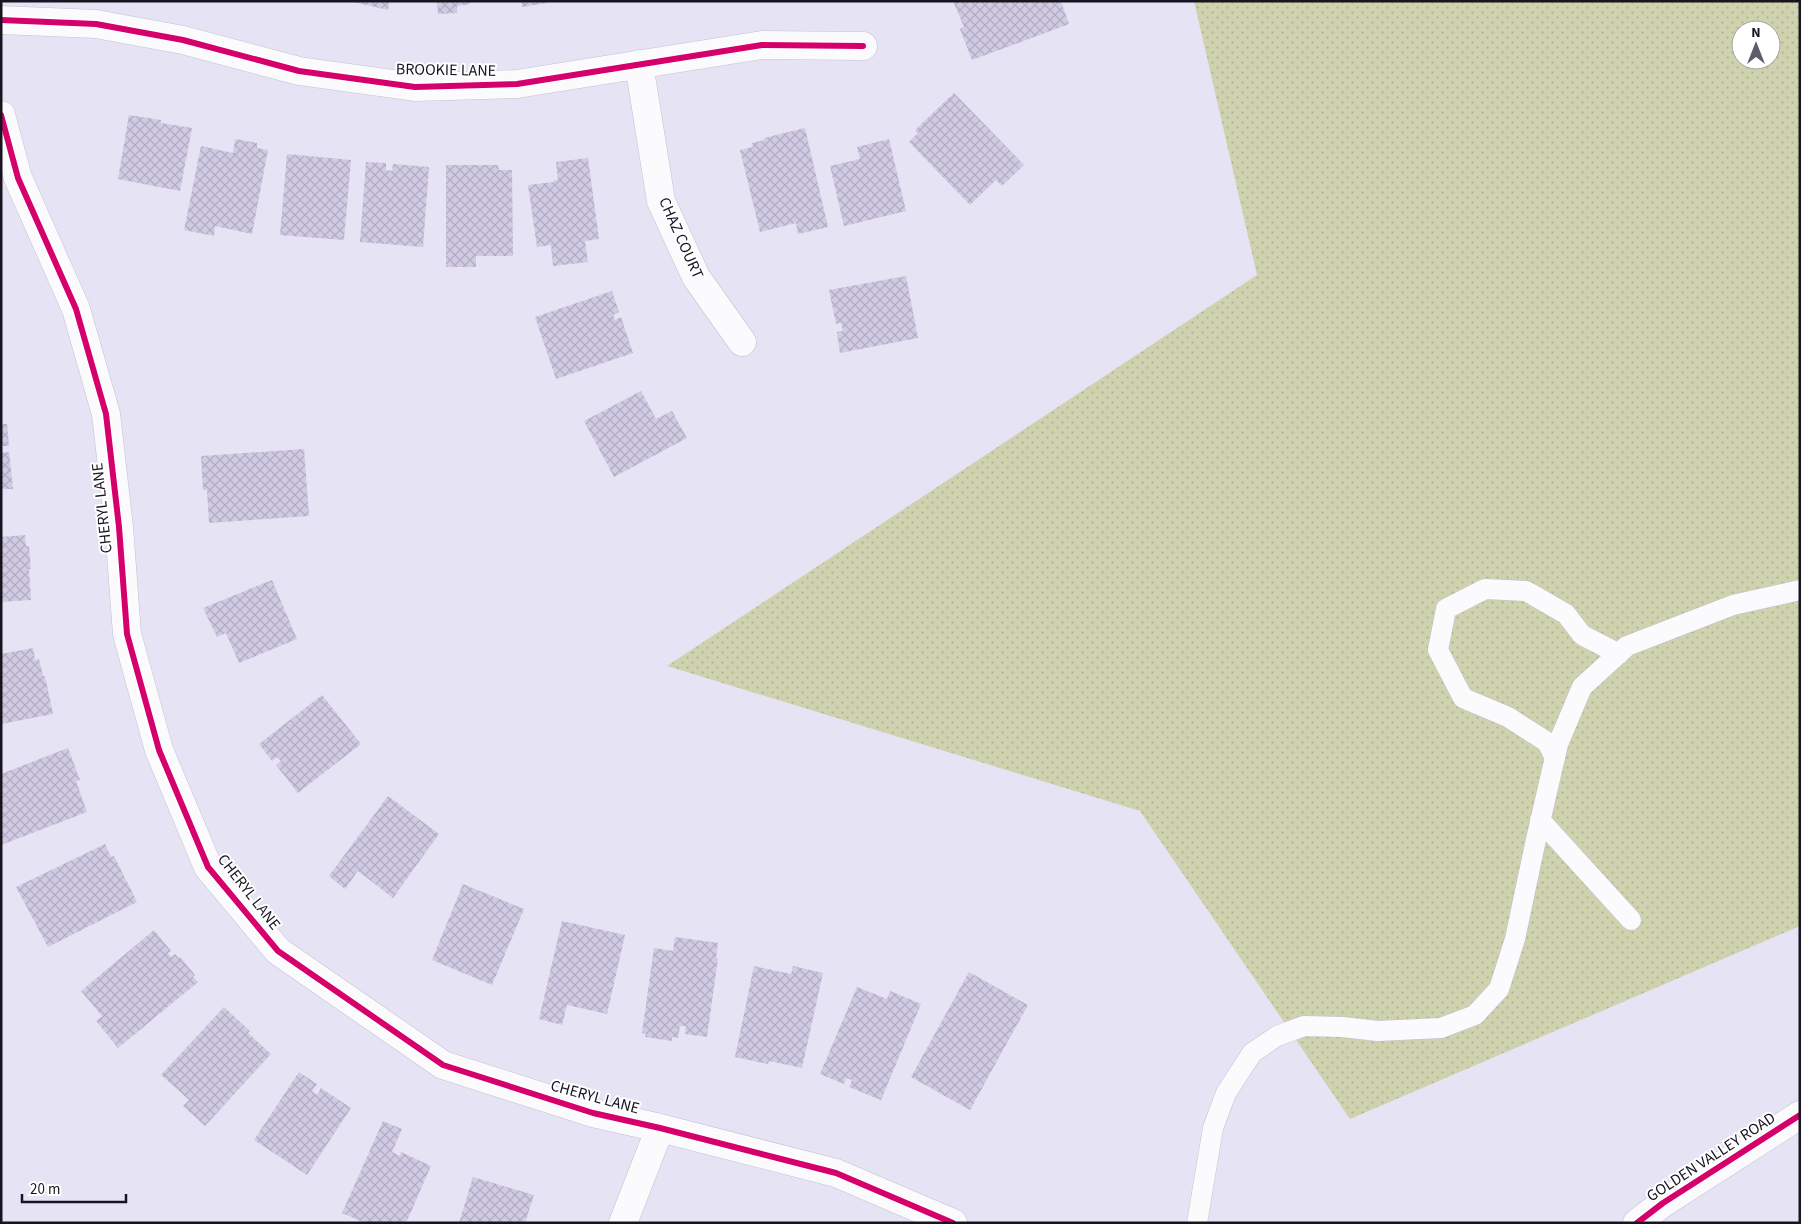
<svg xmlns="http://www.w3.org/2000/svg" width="1801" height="1224" font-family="'Source Sans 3',sans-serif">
	<defs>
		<pattern id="grass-dots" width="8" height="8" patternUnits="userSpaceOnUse" patternTransform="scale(1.25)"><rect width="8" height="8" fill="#cfd2ae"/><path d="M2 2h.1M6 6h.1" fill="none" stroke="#b1b395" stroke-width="1.8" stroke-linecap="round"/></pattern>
		<pattern id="building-cross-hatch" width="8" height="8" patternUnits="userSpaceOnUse" patternTransform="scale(1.25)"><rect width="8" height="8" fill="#d0cae3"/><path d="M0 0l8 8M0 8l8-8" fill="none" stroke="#b2adc2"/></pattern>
	</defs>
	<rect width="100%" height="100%" fill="#e6e3f4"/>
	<path fill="url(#grass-dots)" fill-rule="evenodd" d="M1194,1h606v925l-450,193 -210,-308 -473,-145 590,-391zM1741,30h30v30h-30z"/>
	<path fill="url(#building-cross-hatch)" d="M349,1h41l-2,9z
		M437,1h33v3l-13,2v7l-19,1z
		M521,1h26v2l-25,4z
		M953,1h108l8,23 -97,36 -12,-31 4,-2z
		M954,93l70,72 -22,21 -6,-6 -26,25 -61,-63 9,-9 -3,-3z
		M129,115l32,5v3l31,5 -12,63 -62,-12z
		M805,128l23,99 -30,7 -2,-11 -36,9 -20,-82 13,-3 -1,-4 12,-3v-2z
		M235,139l22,4v5l11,2 -16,84 -37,-8 -1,10 -30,-6 17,-84 32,7z
		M889,139l17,72 -62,15 -14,-60 30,-7 -3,-12z
		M287,154l64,6 -7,80 -64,-5z
		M588,158l11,81 -14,2 3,21 -35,4 -2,-21 -14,2 -9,-62 26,-3v-2h4l-2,-18z
		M366,162l20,1v7l6,1 1,-7 36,3 -6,80 -63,-5z
		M446,165h52l1,5h13l1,86h-37v11h-30z
		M906,276l12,62 -78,15 -3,-21 6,-1 -2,-8 -5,1 -7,-34z
		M612,291l7,21 -6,3 2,5 6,-3 12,36 -77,26 -21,-62z
		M641,391l15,28 16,-8 15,27 -73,39 -30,-56z
		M1,424h6l2,22h-8z
		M304,449l5,67 -100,7 -2,-33h-4l-2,-34z
		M9,452l4,37h-12v-36z
		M25,535l1,11h3l2,23h-2l2,31 -30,2v-65z
		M272,580l25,59 -58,24 -13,-30 -9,4 -14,-29z
		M33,648l2,12 4,-1 4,17h2l8,38 -52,10v-70z
		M322,695l39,49 -63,49 -22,-28 5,-4 -4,-4 -5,4 -13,-17z
		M68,748l12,32 -4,1 11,31 -86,33v-71z
		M388,796l51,38 -46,64 -35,-27 -13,18 -16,-13z
		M105,844l6,13 3,-1 23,46 -89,45 -32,-60z
		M463,884l61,25 -32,76 -60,-25z
		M562,921l63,14 -18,79 -40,-9 -5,20 -23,-6z
		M154,930l17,21 -3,2 3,4 4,-3 4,4 1,-1 15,18 -2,2 5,5 -80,66 -22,-27 6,-5 -21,-25z
		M675,937l43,6 -2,15h2l-11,79 -22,-3 1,-8h-6l-2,12 -6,-1v4l-27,-4 1,-3 -4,-1 12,-85 19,3z
		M754,966l37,8 2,-8 30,7 -21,95 -33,-7 -1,3 -33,-7z
		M969,972l59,33 -58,105 -59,-33z
		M857,987l30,12 3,-8 31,13 -40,96 -32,-13 3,-7 -6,-2 -2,6 -24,-10z
		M224,1007l26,24 -2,2 23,21 -66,72 -22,-20 6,-6 -28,-25z
		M299,1072l18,12 -5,7 5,4 4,-7 30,20 -44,67 -53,-35z
		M383,1121l19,8 -10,23 8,4 1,-4 30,14 -25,57h-41l-23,-10z
		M473,1177l61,18 -9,28h-66z"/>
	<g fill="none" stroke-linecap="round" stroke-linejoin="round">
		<defs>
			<path id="lane" d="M1555,758l-8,-16 -39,-25 -45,-19 -25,-48 8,-41 39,-20 41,2 40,23 16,21 37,19
				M1540,820l91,100
				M1197,1223l16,-95 13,-35 26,-40 25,-17 27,-10 38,1 36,4 63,-3 34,-13 24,-26 16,-50 20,-95 23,-100 24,-57 45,-41 106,-41 67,-15"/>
			<path id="street" d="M1,20l95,4 87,16 116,31 116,16 102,-3 245,-39 101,1
				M639,64l22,137 35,76 46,65
				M1,115l17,63 58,131 30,105 13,113 8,107 32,116 49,117 70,84 165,114 150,48 67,15 176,45 117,50
				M623,1223l37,-95"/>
			<path id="secondary" d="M1637,1223l26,-20 137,-88"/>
		</defs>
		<use href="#lane" stroke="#c3c1cf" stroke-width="21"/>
		<use href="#street" stroke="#c3c1cf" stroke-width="29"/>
		<use href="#secondary" stroke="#c3c1cf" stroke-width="29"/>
		<use href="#lane" stroke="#fbfbfd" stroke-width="20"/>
		<use href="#street" stroke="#fbfbfd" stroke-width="28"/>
		<use href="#secondary" stroke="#fbfbfd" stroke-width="28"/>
		<defs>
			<path id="cycleway" d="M1,20l95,4 87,16 116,31 116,16 102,-3 245,-39 101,1
				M1,115l17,63 58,131 30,105 13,113 8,107 32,116 49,117 70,84 165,114 150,48 67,15 176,45 117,50
				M1637,1223l26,-20 137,-88"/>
		</defs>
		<use href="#cycleway" stroke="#fff" stroke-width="9"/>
		<use href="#cycleway" stroke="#d6006c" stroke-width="6"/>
	</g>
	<g text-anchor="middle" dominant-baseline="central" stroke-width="4" stroke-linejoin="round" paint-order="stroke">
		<g font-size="16" fill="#181520" stroke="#fff">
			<text transform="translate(446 70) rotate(1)">BROOKIE LANE</text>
			<text transform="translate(681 238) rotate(66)">CHAZ COURT</text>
			<text transform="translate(102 508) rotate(-96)">CHERYL LANE</text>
			<text transform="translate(249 892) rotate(52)">CHERYL LANE</text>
			<text transform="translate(595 1097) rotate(15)">CHERYL LANE</text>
			<text transform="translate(1711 1157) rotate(-33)">GOLDEN VALLEY ROAD</text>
		</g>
	</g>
	<rect width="1801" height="1224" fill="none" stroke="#181520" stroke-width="5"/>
	<g transform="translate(1756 45)"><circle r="24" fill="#ffffff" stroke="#a3a1a6"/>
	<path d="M0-4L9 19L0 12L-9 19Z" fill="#605d6a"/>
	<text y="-8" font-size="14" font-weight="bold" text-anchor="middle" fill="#181520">N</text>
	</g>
	<path d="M22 1194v8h104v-8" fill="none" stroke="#181520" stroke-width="2.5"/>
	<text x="30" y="1194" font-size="15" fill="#181520" stroke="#ffffff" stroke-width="4" paint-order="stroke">20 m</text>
</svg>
